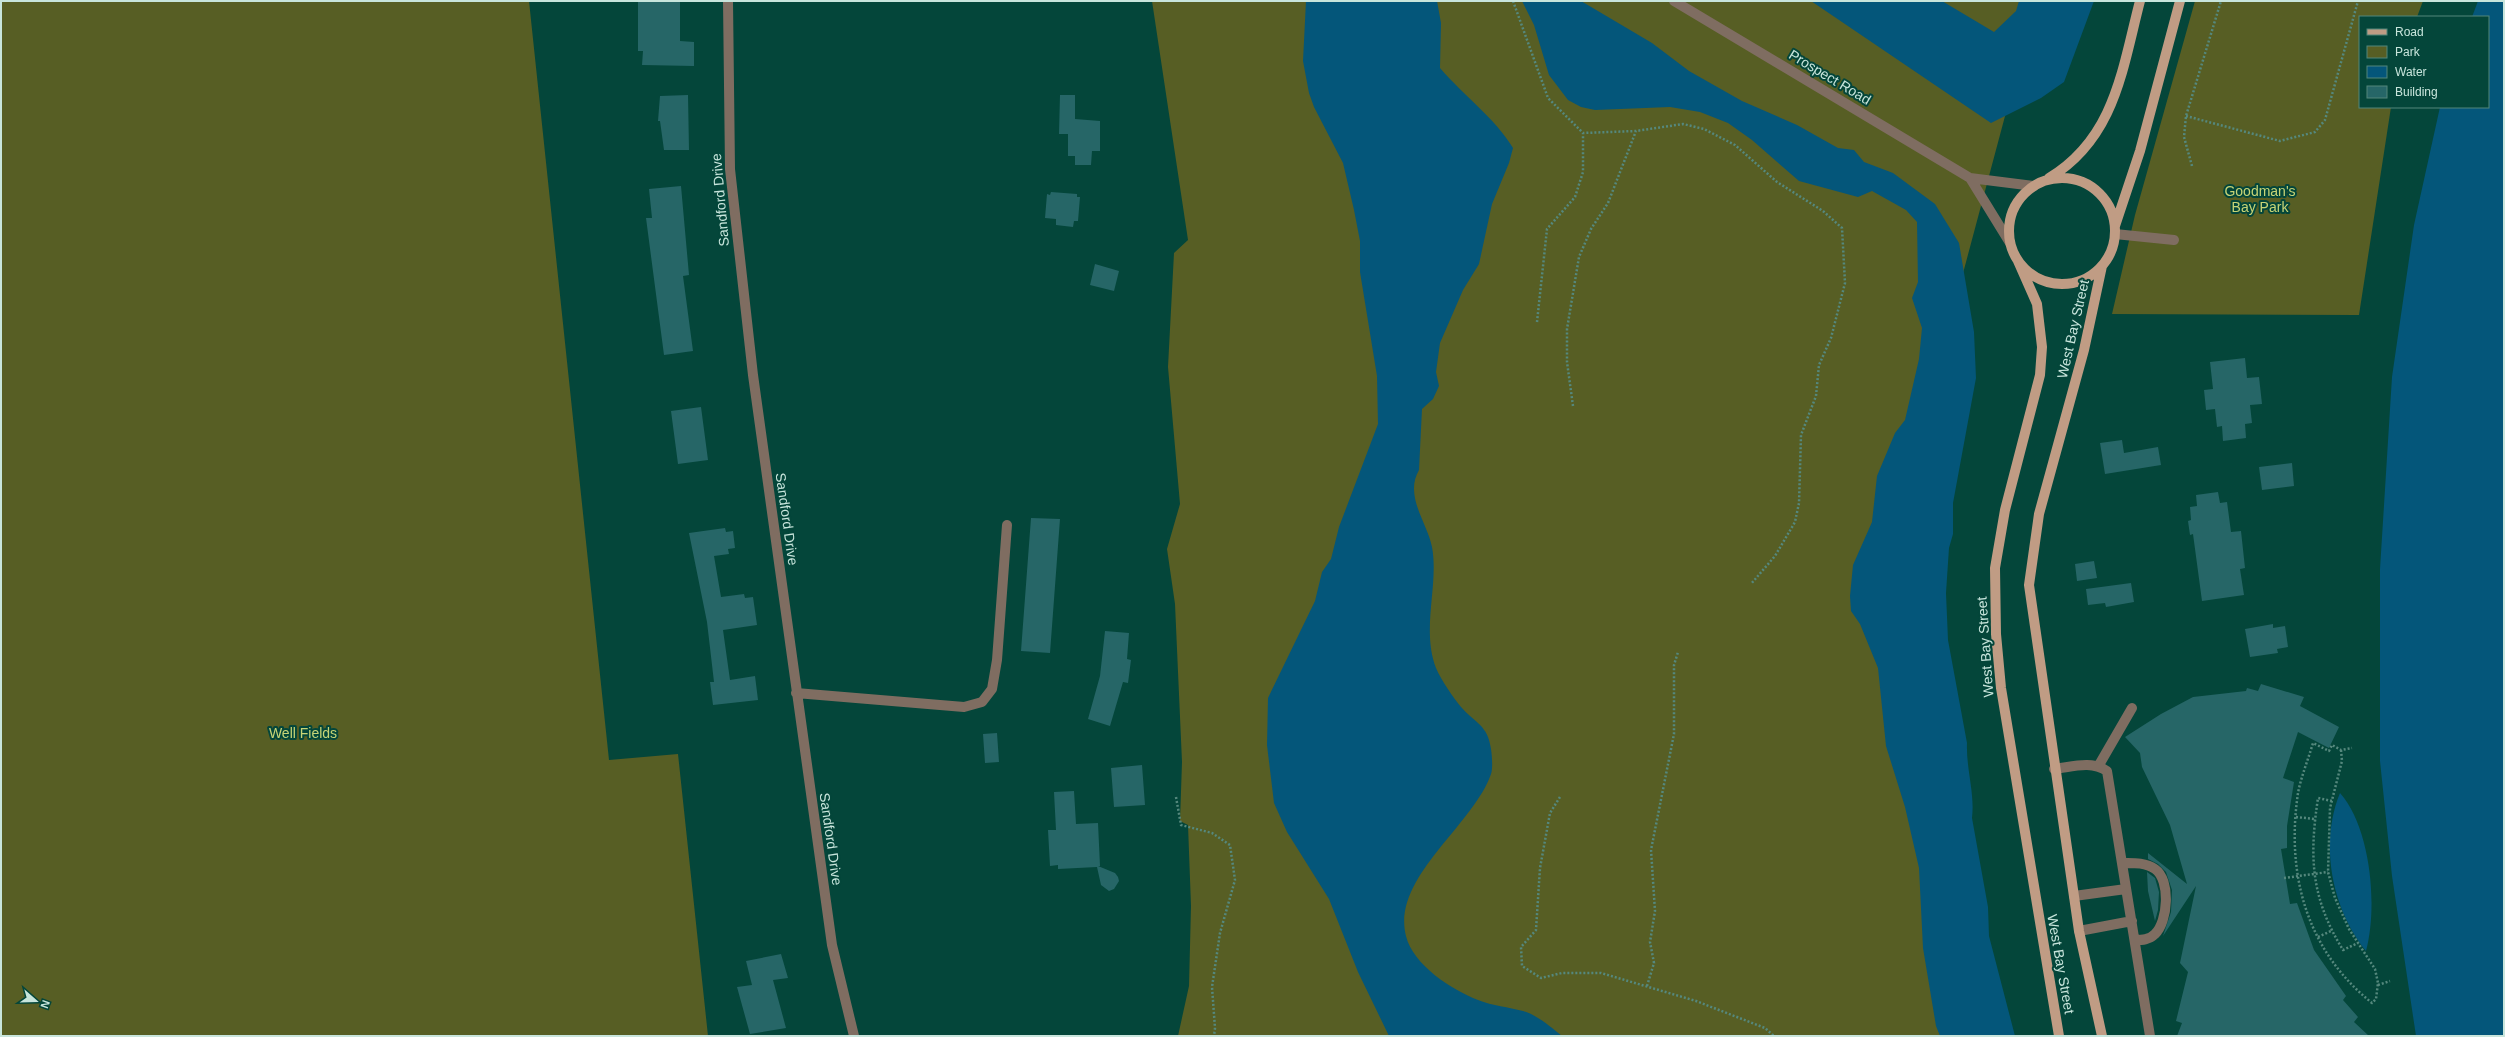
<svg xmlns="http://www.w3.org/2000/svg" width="2505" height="1037" font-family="Helvetica,sans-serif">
	<rect width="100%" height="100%" fill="#04463a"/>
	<path fill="#575e24" d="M1,1h528l80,759 69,-6 30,282h-707z
		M1152,1h902l-42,89 -81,303 -22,131 82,512h-813l11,-50 2,-80 -3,-81 -8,-4 2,-59 -7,-158 -8,-55 13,-45 -12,-137 6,-114 14,-13z
		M2195,1h228l-6,16h-57v90h31l-32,208 -247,-1 23,-99z"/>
	<path fill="#04567a" d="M1306,1h131l4,22 -1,45c24,28 54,49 73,80l-4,15 -17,41 -13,60 -16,26 -23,53 -4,29 3,14 -6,13 -11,10 -3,61c-15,26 8,52 13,77 7,38 -11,82 4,121 5,12 17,29 25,39 14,16 27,18 30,42 1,7 2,19 0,25 -18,52 -100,104 -85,162 7,29 46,54 72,64 15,6 30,7 45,11 14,4 28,16 39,25h-173l-31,-64 -29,-73 -42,-67 -13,-29 -7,-58 1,-47 47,-97 7,-29 9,-13 8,-32 39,-103 -1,-48 -17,-104v-31l-6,-31 -11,-47 -29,-56 -5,-14 -6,-32z
		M1522,1h59l71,42 37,28 53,30 55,24 41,23 16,2 10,12 29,11 42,31 24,39 15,89 2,46 -23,125v31l-4,14 -3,45 2,47 19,103c-1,26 8,50 5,75l16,89 1,29 26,100h-75l-4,-10 -13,-78 -4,-80 -14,-61 -19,-61 -8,-78 -18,-44 -9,-13 -1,-15 3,-31 19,-43 5,-46 18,-43 10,-13 14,-61 3,-31 -10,-30 6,-16 -1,-60 -11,-12 -34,-19 -14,6 -59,-16 -47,-41 -24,-17 -28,-11 -30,-5 -75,3 -14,-3 -13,-7 -19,-25 -15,-50z
		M1811,1h131l52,31 22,-21 3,-10h75l-30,81 -23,16 -50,25z
		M2478,1h26v1035h-88l-24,-160 -12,-115v-192l12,-192 22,-152 26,-118h48v-90h-16z
		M2340,793c31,35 38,114 26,158 -34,-42 -47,-107 -26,-158z"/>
	<path fill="#266667" d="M638,1h42v40l14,1v24l-52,-1 1,-14h-5z
		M688,95l1,55h-25l-4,-29h-2l2,-25z
		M1060,95h15v24l25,2v30h-8l-1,14h-16v-9h-7v-22h-9z
		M681,186l8,89 -6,1 10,75 -29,4 -18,-137h6l-3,-29z
		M1051,192l26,2v3h3l-2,24h-4l-1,6 -17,-2v-6l-11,-1 2,-24 3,1z
		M1095,264l24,7 -5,20 -24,-6z
		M2245,358l2,20 12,-1 3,27 -12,1 2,18 -7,1 1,14 -23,3 -1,-15 -5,1 -2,-18 -9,1 -2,-20 9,-1 -3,-27z
		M701,407l7,53 -30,4 -7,-53z
		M2122,440l2,13 34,-6 3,18 -56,9 -5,-31z
		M2292,463l2,23 -32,4 -3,-23z
		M2218,492l2,11 7,-1 4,30 10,-1 4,37 -5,1 4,26 -42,6 -9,-67 -3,1 -2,-14 3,-1 -1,-13 7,-1 -1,-11z
		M1031,518l29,1 -10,134 -29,-2z
		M725,528l1,4 7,-1 2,17 -7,1 1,5 -15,2 7,41 23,-3 1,4 8,-1 4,28 -34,5 7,50 25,-4 3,24 -45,5 -3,-23h4l-7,-60 -18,-89z
		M2094,561l3,17 -20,3 -2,-17z
		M2131,583l3,19 -28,5 -1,-4 -17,2 -2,-16z
		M2273,624v4l12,-2 3,21 -11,2 1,4 -28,4 -5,-28z
		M1105,631l24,2 -2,26 4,1 -3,23 -5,-1 -13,44 -22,-7 12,-43z
		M2261,684l43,13 -4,9 39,21 -10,21 -31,-16 -15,46 11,4 -7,44v22l-6,1 9,55 7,-1 17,47 32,46 -3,4 15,17 -4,5 15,14h-192l5,-13 -6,-2 12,-49 -8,-9 16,-77 -33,50 8,-24 1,-22 -6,-18 -8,-8 -10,-5v-6l39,31 -17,-59 -28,-58 -2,-14 -15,-16 36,-23 32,-17 53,-6 1,-3 11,3z
		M997,733l2,29 -14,1 -2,-29z
		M1142,765l3,40 -31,2 -3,-39z
		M1074,791l2,33 22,-1 2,43h-2l17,7 3,4 1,4 -5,8 -5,2 -8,-6 -4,-18 -39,2v-4l-8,1 -2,-36h8l-2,-38z
		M2147,872l8,6 4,14 -1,18 -3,11 -7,-30z
		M781,954l7,24 -15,2 13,48 -36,6 -13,-47 15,-2 -6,-24z"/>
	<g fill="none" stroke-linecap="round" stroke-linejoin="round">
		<path stroke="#55887d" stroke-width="2.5" stroke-dasharray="2 2" stroke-linecap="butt" d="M1513,1l35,97 35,35 53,-2 47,-7 21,5 31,16 42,37 46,29 19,17 3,55 -14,55 -12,27 -3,31 -15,39 -2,68 -4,19 -20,34 -24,28
			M2186,116l94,25 35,-9 10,-12 33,-119
			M2192,166l-8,-29 2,-21 35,-115
			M1537,322l10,-93 28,-32 8,-25v-39
			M1573,406l-6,-44v-33l12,-72 12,-28 17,-26 28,-72
			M2341,750l1,11 -12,47 -2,64 7,26 14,31 26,40 3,14 -2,16 -4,4c-66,-53 -86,-129 -74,-210 3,-16 10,-33 15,-50l16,8 3,-6 9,5 11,-2
			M1176,797l5,28 31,8 18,12 5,35 -15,53 -8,54 3,41 -1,8
			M1560,797l-10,16 -10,55 -4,62 -15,17 1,19 19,12 21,-5h39l95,28 69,27 9,8
			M2332,801l-14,-3c-9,60 -7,100 25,152l15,-7
			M2296,817l19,2
			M2284,878l44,-6
			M2318,937l13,-6
			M2378,985l12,-4
			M1647,986l7,-23 -4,-21 5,-31 -4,-61 23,-116v-69l4,-13"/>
		<path stroke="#7f6d61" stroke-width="10" d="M728,1l2,168 23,206 79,570 22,91
			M1674,1l296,177 64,8
			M1970,178l40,65
			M2115,234l59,6
			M796,693l168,14 18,-5 10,-13 5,-29 10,-135
			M2099,765l33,-57
			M2054,769c18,-2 37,-9 53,2l43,265
			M2122,863c10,0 23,-1 33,6 16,11 13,53 0,65 -6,6 -13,6 -20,6
			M2074,896l52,-7
			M2079,931l53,-10"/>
		<path stroke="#c09c84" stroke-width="10" d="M2049,178c66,-40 73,-108 91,-177
			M2009 231a53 53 0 1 1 106 0a53 53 0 1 1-106 0Z
			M2115,226l25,-75 40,-150
			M2018,261l19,43 5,43 -2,28 -35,135 -10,58 1,66 5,54 58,348
			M2102,1036l-23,-105 -50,-346 10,-71 45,-164 18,-84"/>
	</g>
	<g text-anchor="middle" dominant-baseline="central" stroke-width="4" stroke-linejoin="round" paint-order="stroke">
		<g font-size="14" fill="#c8e5dc" stroke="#04463a">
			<text transform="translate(1830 77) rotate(31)">Prospect Road</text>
			<text transform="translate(720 200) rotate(-95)">Sandford Drive</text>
			<text transform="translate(2073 329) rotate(-77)">West Bay Street</text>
			<text transform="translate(787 519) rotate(82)">Sandford Drive</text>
			<text transform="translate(1985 647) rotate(-94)">West Bay Street</text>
			<text transform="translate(831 839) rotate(82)">Sandford Drive</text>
			<text transform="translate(2061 964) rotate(80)">West Bay Street</text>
		</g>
		<g font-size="14" fill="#c7d476" stroke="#04463a">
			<text x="2260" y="191">Goodman's<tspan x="2260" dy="16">Bay Park</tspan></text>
			<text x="303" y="733">Well Fields</text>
		</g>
	</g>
	<rect width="2505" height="1037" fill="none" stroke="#c8e5dc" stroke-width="4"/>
	<rect x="2359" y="16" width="130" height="92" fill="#04463a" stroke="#52867b"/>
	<rect x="2367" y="29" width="20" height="6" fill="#c09c84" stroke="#52867b"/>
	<text x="2395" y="36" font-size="12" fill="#c8e5dc">Road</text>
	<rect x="2367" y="46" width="20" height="12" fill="#575e24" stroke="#52867b"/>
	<text x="2395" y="56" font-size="12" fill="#c8e5dc">Park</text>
	<rect x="2367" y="66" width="20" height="12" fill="#04567a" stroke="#52867b"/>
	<text x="2395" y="76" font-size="12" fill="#c8e5dc">Water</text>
	<rect x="2367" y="86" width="20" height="12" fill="#266667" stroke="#52867b"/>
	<text x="2395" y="96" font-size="12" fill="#c8e5dc">Building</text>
	<g transform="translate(36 1001) rotate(110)" stroke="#04463a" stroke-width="3" paint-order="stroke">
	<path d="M0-3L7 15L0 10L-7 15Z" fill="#c8e5dc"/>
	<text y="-6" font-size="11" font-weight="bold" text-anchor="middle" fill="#c8e5dc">N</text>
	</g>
</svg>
